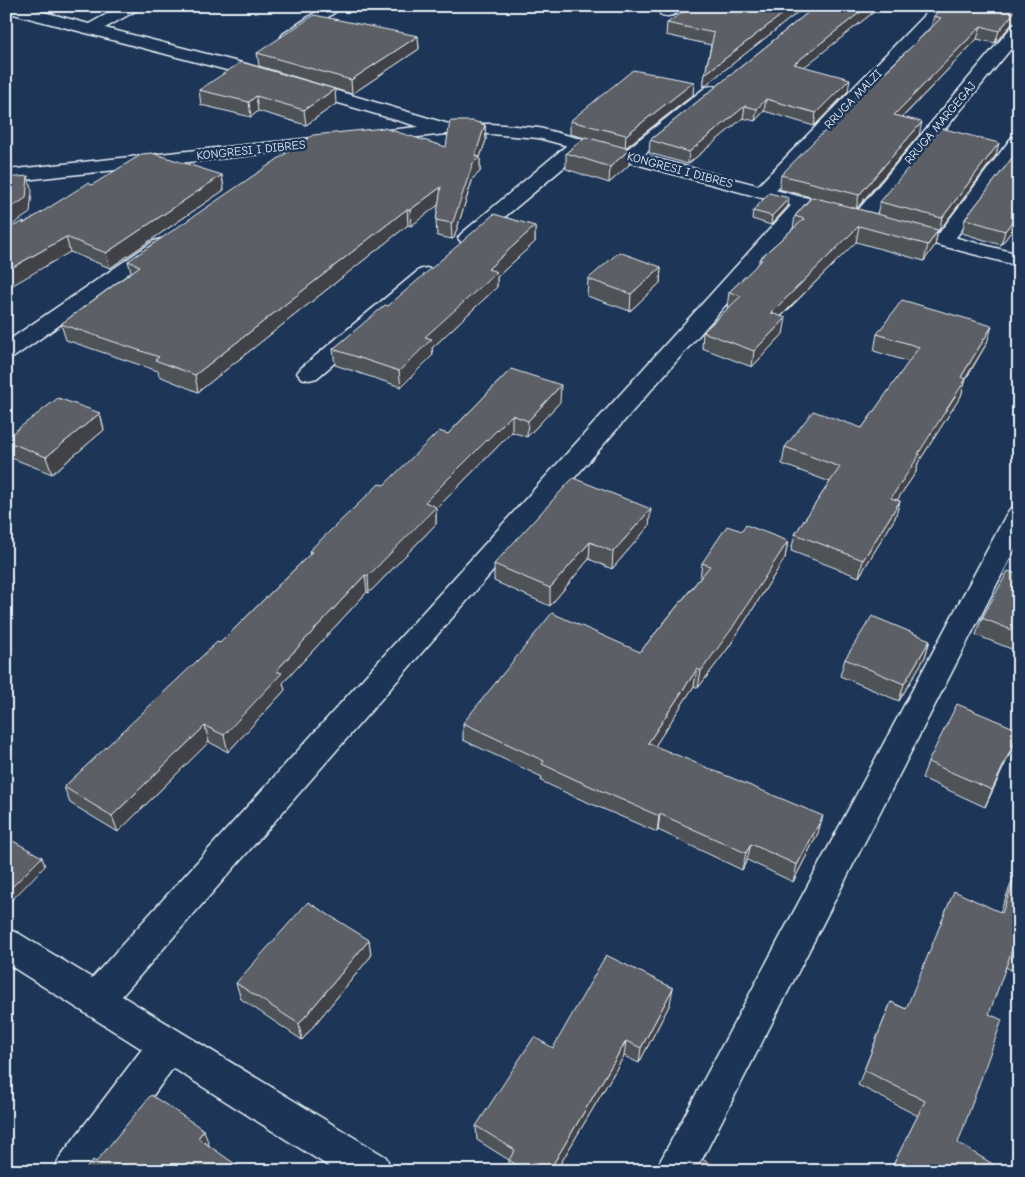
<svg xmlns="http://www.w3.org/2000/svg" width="1025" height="1177" font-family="'Comic Neue',sans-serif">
	<rect width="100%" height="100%" fill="#1d3557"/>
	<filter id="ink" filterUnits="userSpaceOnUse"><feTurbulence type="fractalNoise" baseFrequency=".02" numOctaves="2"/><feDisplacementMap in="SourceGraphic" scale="10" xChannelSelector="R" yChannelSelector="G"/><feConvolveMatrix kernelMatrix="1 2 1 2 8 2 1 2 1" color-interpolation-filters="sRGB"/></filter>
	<g filter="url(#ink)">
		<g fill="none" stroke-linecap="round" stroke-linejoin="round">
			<defs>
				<path id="street" d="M6,6h15l68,18 32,-18h20l-2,3 -34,19 141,36 206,61 3,4 -3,4 -6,1 -6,-1 -206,-61 -228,-60z
					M325,6h19l-49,34h-12l-2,-3 2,-3z
					M665,6h19c-6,8 -14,12 -23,9l-2,-3z
					M933,6h17l-180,190 -7,2 -7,-2 -3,-4 3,-4z
					M1019,23v16l-151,184 -7,2 -7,-2 -3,-4 3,-4 159,-190z
					M712,86l6,1 3,4 -3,4 -82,66 -7,2 -7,-2 -2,-4 2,-4 84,-66z
					M1019,136v18l-68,90 -7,2 -7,-2 -3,-4 3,-4 75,-99z
					M580,138l7,2 2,4 -2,4 -112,94 -7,2 -7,-2 -3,-4 3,-4 112,-94z
					M804,197l7,2 3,4 -3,4 -689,789 264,161 6,14h-56l-163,-103 -75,103h-44l6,-14 82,-108 -136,-86v-34l12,4 74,45 705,-779z
					M161,239l7,2 3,4 -3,4 -154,108 -8,2v-17l148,-101z
					M426,268l7,2 4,4 -4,4 -116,100 -8,2 -8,-2 -4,-5 4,-5 118,-98z
					M1019,506v35l-323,630h-41l351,-656 4,-6z"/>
				<path id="secondary" d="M446,124h45l48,4 309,81 3,4 -3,4 -7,2 -303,-81 -47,-4h-45l-440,48v-12z
					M899,223l120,31v12l-127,-33 -3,-4 3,-4z"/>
			</defs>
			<use href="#street" stroke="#e8f1f8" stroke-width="3"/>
			<use href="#secondary" stroke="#e8f1f8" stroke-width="3"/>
			<use href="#street" fill="#1d3557" fill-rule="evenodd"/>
			<use href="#secondary" fill="#1d3557" fill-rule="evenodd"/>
		</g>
		<path fill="#4e5257" stroke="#e8f1f8" d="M806,6l-103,81 2,-13 6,-29 -45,-10 1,-12z
			M816,6h60l-1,5 -71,56 44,24 -34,35 -50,-15 -9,10 -12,-3 -55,46 -39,-11 1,-13z
			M934,16l78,8 -17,19 -18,-4 -74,78 16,18 -62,74 20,5 3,-12 116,-47 -58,76 -3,14 -11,16 -68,-19 -75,75 2,17 -31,33 -50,-19 1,-16 25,-24h-1l2,-16 30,-28v-5l34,-30 2,-13 16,-19 -32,-8 2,-14 54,-53 1,-4 95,-90z
			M1019,34v15l-5,-1z
			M418,36l1,13 -67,45 -93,-28 -2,-13z
			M694,82l-1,13 -68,53 4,17 -20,18 -43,-14v-16l19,-15 -15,-4v-13z
			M199,90l137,14 -30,21 -48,-14 -7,6 -50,-12z
			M485,125l1,15 -6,17v15l-7,6 -19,60 -2,1 -15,-3 -1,-16 3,-16 -28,22 -3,-1 -210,167 -39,-16 -1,-5 -92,-31 -5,-16 70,-52 -3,-11 318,-114z
			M1019,149v80l-5,-1 -13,17 -39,-12 3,-14z
			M222,175l2,15 -114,78 -40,-16 -46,-29 68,-38z
			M788,206l-17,19 -19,-6 1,-8z
			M535,226v16l-38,35v10l-65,61 1,7 -32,32 -66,-22 -2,-16 55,-43z
			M661,267l-1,16 -30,28 -43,-15 1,-17z
			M877,334l110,9 -21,36 -5,17 -43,67 -2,9 -19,28 3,1 -5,17 -36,59 -68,-26 4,-17 35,-52 -48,-18 3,-17 77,-19 47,-66 -35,-11z
			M511,369l49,33 -33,35 -15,-5 -76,77v15l-67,69 -2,-1 -84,91 2,7 -57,62 -19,-10 -91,90 -48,-29 -6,-16 156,-144 90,-89 -1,-3 75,-66 64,-51z
			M100,413l4,17 -52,44 -43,-17 -3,-9v-10z
			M649,526l-37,43 -23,-10 -39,47 -56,-25v-17z
			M742,531l46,10 -3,17 -56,89 -31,41 -4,-2 -39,60 163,87 -25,49 -46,-22 -5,10 -84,-40 -1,2 -84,-36 -32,-15 1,-4 -79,-37v-17l177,-71 60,-74 2,-15z
			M1019,575v77l-43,-17 6,-17z
			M930,640l-5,17 -26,44 -59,-25 5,-17z
			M1019,733l-34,74 -63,-29 6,-16z
			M1019,864v91l-8,15 -5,-3 -116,204 28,-55 -60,-31 33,-83 15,7 94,-97z
			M369,940l2,16 -69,84 -61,-41 -5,-16z
			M670,1004l-31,59 -15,-7 -68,115h-47v-11l-32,-20 -1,-14 77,-78z"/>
		<path fill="#404247" stroke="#e8f1f8" d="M793,6h13l-103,81 2,-13z
			M868,6h8l-1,5 -82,65 1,-12z
			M1019,10v12l-7,2 -17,19 4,-12 16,-20z
			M981,26l-4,13 -85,89 2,-13z
			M418,36l1,13 -67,45 -1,-14z
			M850,79l-2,12 -34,35 2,-13z
			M694,82l-1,13 -68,53 1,-13z
			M335,89l1,15 -30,21 -2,-15z
			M256,96l2,15 -7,6 -2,-15z
			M766,99l-2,12 -9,10 2,-12z
			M745,106l-2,12 -55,46 1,-12z
			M922,122l-3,13 -63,74 3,-14z
			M485,125l1,15 -6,17v15l-7,6 -19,60 -2,1 -1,-16z
			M999,143l-3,12 -57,76 3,-13z
			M630,149l-1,16 -20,18 1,-16z
			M222,175l2,15 -114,78 -4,-15z
			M28,176l4,15 -2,22 -24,16v-18z
			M441,187l1,15 -31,24 -1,-16z
			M789,198l-1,8 -17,19 1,-9z
			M407,209l1,16 -210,167 -3,-17z
			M1018,214l-4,14 -13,17 4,-14z
			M535,226v16l-38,35v10l-65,61 1,7 -32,32 -2,-16 26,-34 63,-68z
			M859,226l-3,16 -88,87 3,-16z
			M938,230l-3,15 -11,16 4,-16z
			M66,237l4,15 -64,37v-18z
			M661,267l-1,16 -30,28 1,-17z
			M786,318l-3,16 -31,33 2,-16z
			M992,326l-5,17 -25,41 4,-5 -5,17 -43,67 -2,9 -29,43 4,-17 27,-44 43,-77z
			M561,385l-1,17 -33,35 1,-16z
			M100,413l4,17 -52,44 -6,-17z
			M512,415v17l-76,77v15l-67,69 -1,-17 57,-74z
			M900,501l-5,17 -36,59 4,-17z
			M651,509l-2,17 -37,43 1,-17z
			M788,541l-3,17 -56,89 -31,41 3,-17z
			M590,542l-1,17 -39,47v-18z
			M365,575l2,17 -84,91 2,7 -57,62 -4,-17 52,-64z
			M930,640l-5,17 -26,44 5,-17z
			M697,669l-3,17 -48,74 2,-17z
			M205,726l4,16 -91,90 -6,-16z
			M1019,733l-6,14 -28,60 7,-17z
			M660,814l-2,16 -1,2 2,-16z
			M823,816l-5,17 -25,49 4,-17z
			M751,844l-4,16 -5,10 4,-17z
			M42,857l3,9 -39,40v-13z
			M369,940l2,16 -69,84 -3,-16z
			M673,988l-3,16 -31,59 2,-15z
			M626,1041l-2,15 -68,115h-7z
			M204,1130l6,18 -12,-10z
			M238,1166l2,5h-5z"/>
		<path fill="#5b5f65" stroke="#e8f1f8" d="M692,6h101l-88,68 9,-41 -47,-10z
			M816,6h52l-74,58 56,15 -34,34 -50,-14 -9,10 -12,-3 -56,46 -39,-12z
			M943,6h76v4l-4,1 -16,20 -18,-5 -87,89 28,7 -63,73 -78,-20 35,-36 23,-20 -3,-1 34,-35 3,1 68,-66 -7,-2z
			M314,15l104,21 -67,44 -94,-27z
			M241,62l94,27 -31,21 -48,-14 -7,6 -50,-12z
			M633,70l61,12 -68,53 -56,-14z
			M450,121h23l12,4 -10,31 5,1 -7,6 -20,59 -2,1 -15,-3 5,-33 -31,23 -3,-1 -212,166 -40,-15 4,-3 -98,-33 79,-58 -12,-5 185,-126 71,-7 62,19z
			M941,128l58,15 -57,75 -62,-16z
			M585,137l45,12 -20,18 -44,-14z
			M1019,149v65h-1l-13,17 -40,-12z
			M152,153l70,22 -116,78 -40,-16 -60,34v-41l18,-9 -1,3 65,-41 4,2 50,-31z
			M28,176l-2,22 -20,13v-33z
			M769,193l20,5 -17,18 -19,-5z
			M812,197l126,33 -10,15 -69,-19 -88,87 15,5 -32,33 -51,-19 38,-36 -12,-4 33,-32 -3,-1 45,-40 -9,-3z
			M494,214l41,12 -47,43 9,3 -72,65 7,2 -33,32 -66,-22 52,-44 3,1z
			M619,252l42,15 -30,27 -43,-15z
			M902,300l90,26 -31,51 5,2 -48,75h2l-29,44 9,3 -37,59 -68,-26 45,-67 -55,-20 28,-36 49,17 57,-81 -42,-13z
			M511,369l50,16 -33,36 -16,-6 -87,87 11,5 -68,69 -3,-1 -89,96 6,2 -58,62 -19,-9 -93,90 -48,-29 153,-145 3,1 92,-91 -3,-1 70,-67 5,1 55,-54 9,3z
			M58,398l42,15 -54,44 -40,-16v-3z
			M573,478l78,31 -38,43 -23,-10 -40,46 -56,-24z
			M746,525l42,16 -57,89 -30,41 -4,-2 -49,74 175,73 -26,49 -46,-21 -5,9 -86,-39 -1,2 -85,-37 -32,-15 2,-3 -81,-38 89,-110 88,39 70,-86 -8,-3 25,-37 15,5z
			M1008,571l11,4v58l-37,-15z
			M872,616l58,24 -26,44 -59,-25z
			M957,704l62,26v2l-27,58 -64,-28z
			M13,841l29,16 -36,36v-46z
			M1019,868v86l-7,-4 -23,64 13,6 -44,123 43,26 -1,2h-110l35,-70 -61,-31 27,-68 15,7 48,-118 48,22z
			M308,902l61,38 -70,84 -63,-41z
			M606,955l67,33 -32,60 -15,-7 -77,130h-23l-17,-11 6,-10 -39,-24 58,-89 19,11z
			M151,1095l53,35 -6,8 40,28 -3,5h-151l9,-11 3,2z
			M702,1159l20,12h-32l3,-5 6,-1z"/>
	</g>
	<g text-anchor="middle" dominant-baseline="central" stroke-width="5" stroke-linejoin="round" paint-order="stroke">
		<g font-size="12" fill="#e8f1f8" stroke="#1d3557">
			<text transform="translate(853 99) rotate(-46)">RRUGA MALZI</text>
			<text transform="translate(940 123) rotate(-50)">RRUGA MARGEGAJ</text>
			<text transform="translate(251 150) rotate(-6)">KONGRESI I DIBRES</text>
			<text transform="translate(680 170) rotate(15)">KONGRESI I DIBRES</text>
		</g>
	</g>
	<rect width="1025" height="1177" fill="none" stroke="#1d3557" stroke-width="25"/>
	<rect x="12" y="12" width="1000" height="1152" fill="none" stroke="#e8f1f8" stroke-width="2" filter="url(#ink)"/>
</svg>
